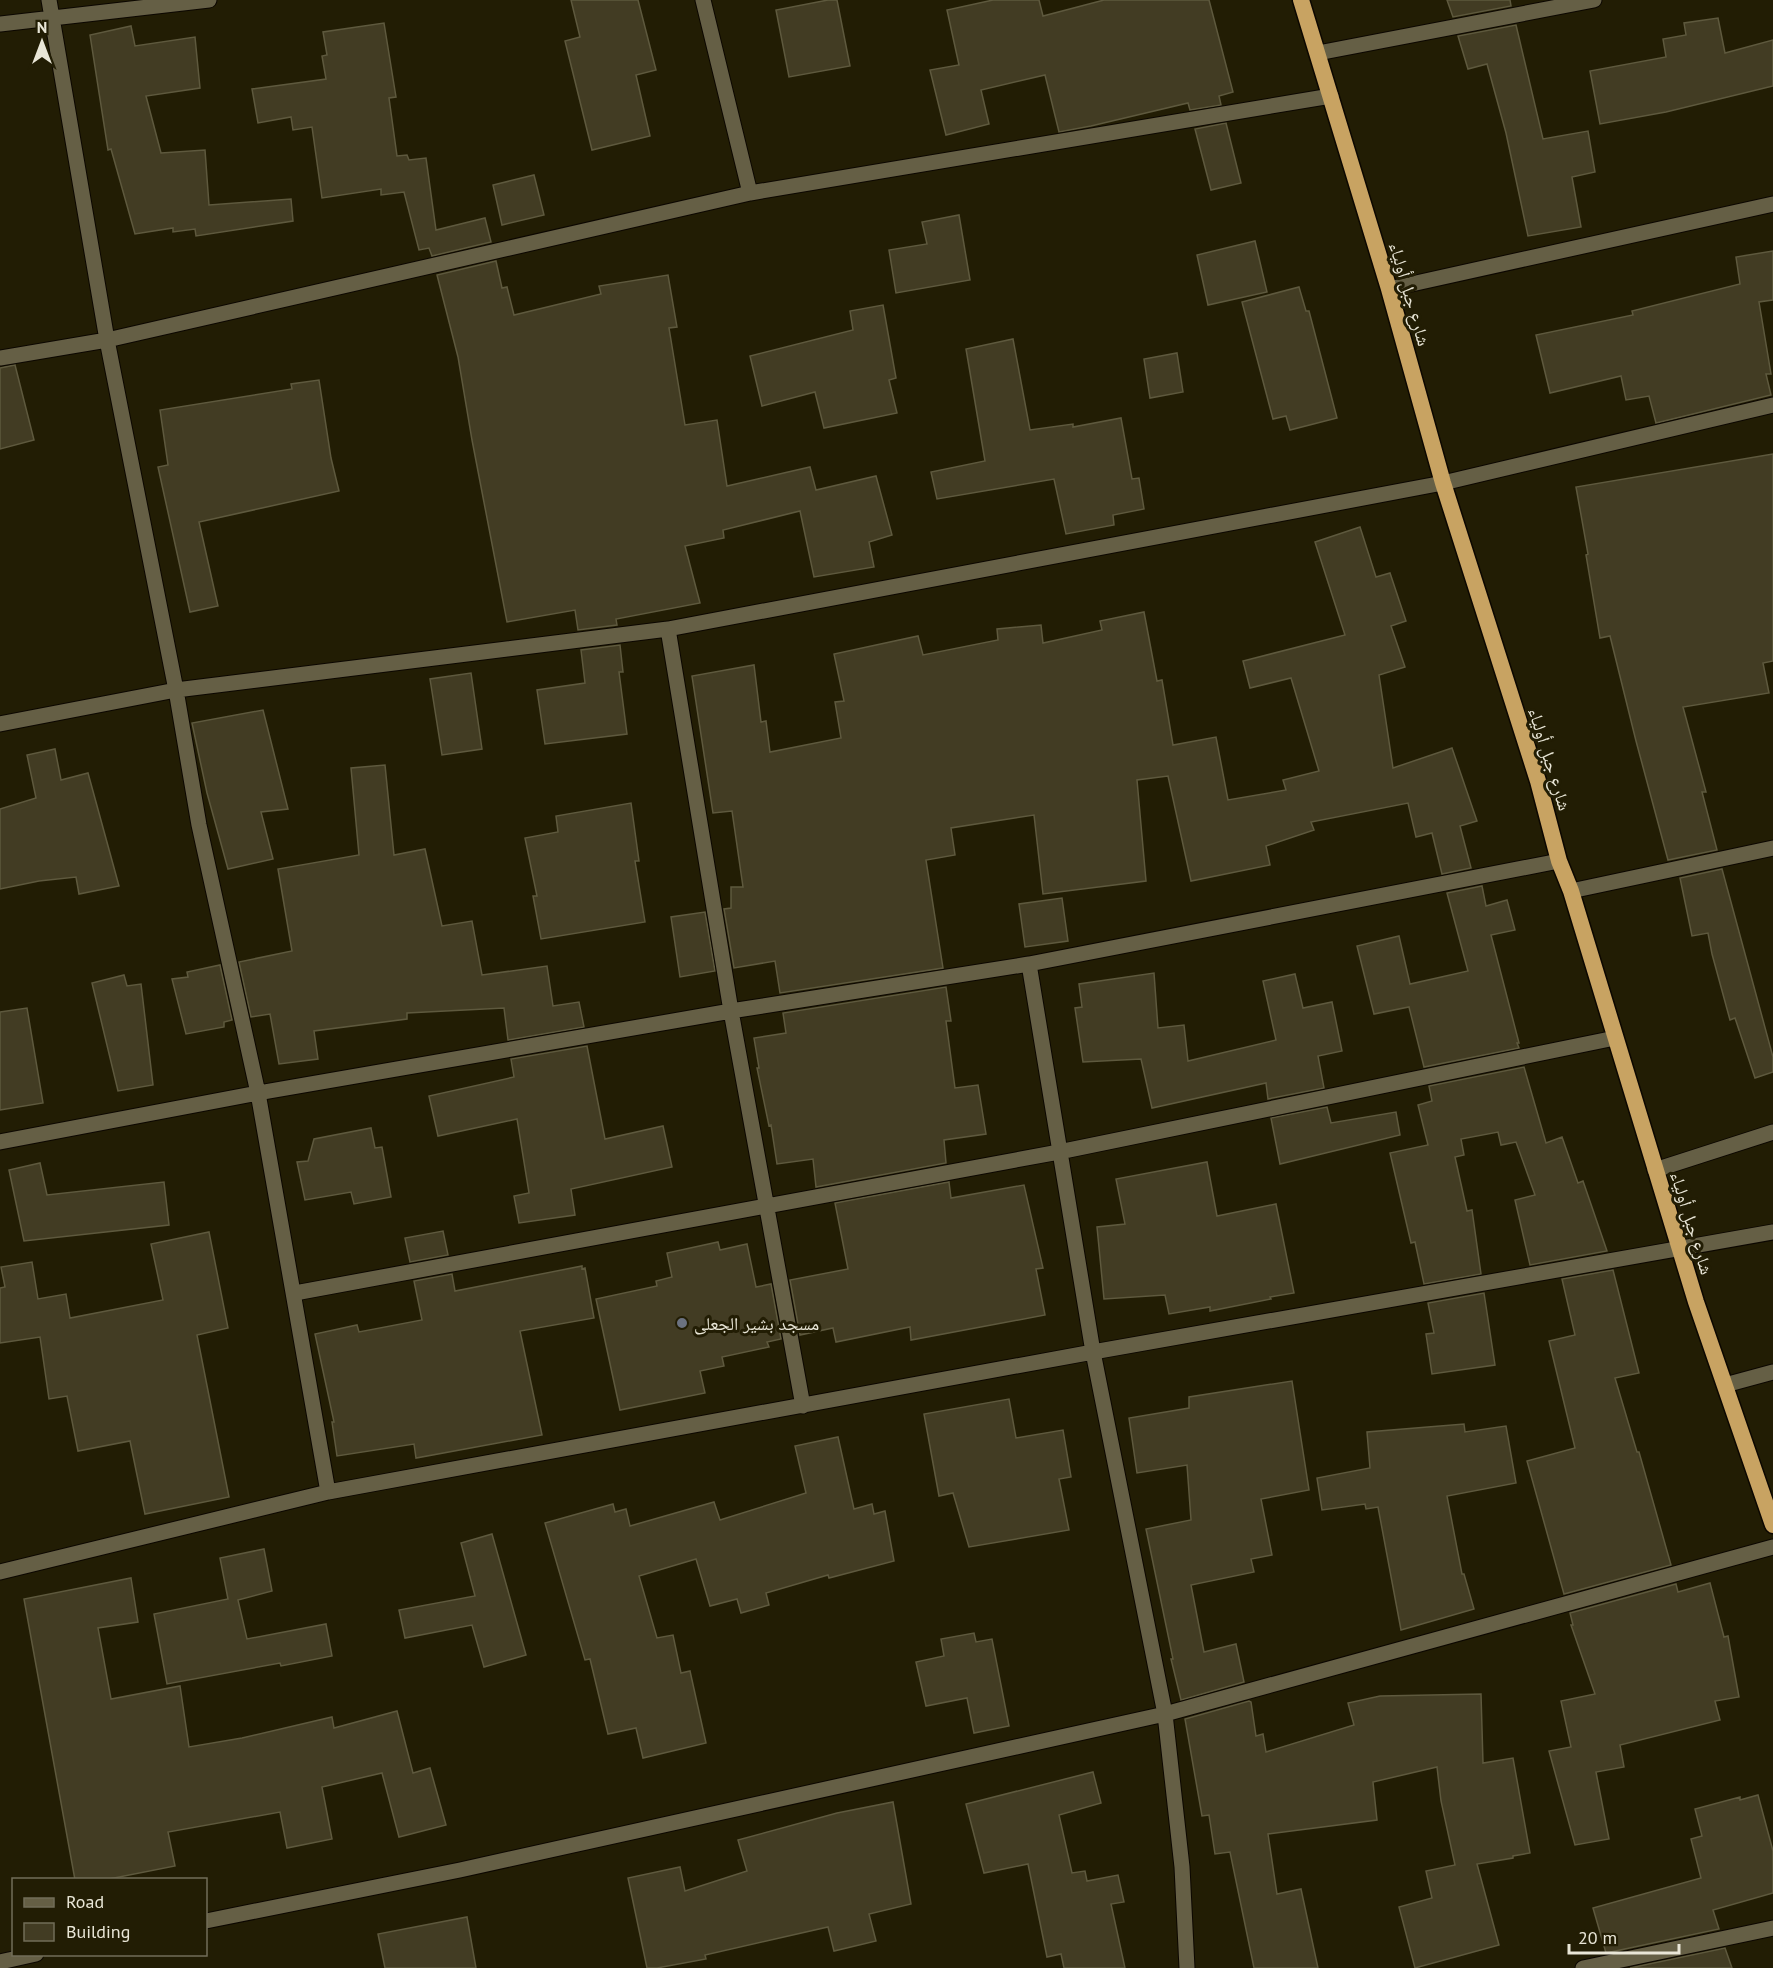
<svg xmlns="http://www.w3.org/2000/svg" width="1773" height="1968" font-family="'PT Sans','Noto Naskh Arabic',sans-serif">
	<rect width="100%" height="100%" fill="#221d04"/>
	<path fill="#423c23" stroke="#5e593e" stroke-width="1.5" d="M571,0h67l18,70 -20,5 14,61 -58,14 -27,-109 15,-4z
		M828,0h9l13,66 -61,11 -13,-67z
		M993,0h46l4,16 61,-16h105l24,92 -14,4 2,9 -31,5 -2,-7 -97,23 -32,6 -14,-57 -64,15 8,34 -43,11 -16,-65 29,-5 -12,-55z
		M1447,0h63l1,6 -58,11z
		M1718,18l7,35 48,-13v46l-107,26 -66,12 -10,-53 76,-14 -3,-18 23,-4 -2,-12z
		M384,23l12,74 -7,1 8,58 10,-1 2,5 17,-2 10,72 49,-12 6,24 -59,14 -3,-8 -10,2 -15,-58 -23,3v-6l-59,9 -10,-71 -19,3 -2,-13 -33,6 -6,-34 74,-10 -4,-23 5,-1 -4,-23z
		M1516,25l27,114 45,-8 7,41 -23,5 9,50 -53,9 -22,-103 -19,-69 -19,5 -10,-33z
		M131,26l4,20 60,-9 5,51 -54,8 15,57 44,-3 4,55 82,-6 2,22 -97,15 -1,-7 -22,3v-4l-38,6 -24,-85 -3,1 -18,-115z
		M1226,123l15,60 -30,7 -16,-61z
		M534,175l10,40 -42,10 -9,-40z
		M959,215l11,65 -74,13 -7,-43 38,-6 -5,-22z
		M1255,241l12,51 -59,13 -11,-50z
		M1773,251v49l-14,2 12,72h-5l5,21 -115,28 -7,-27 -23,4 -5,-24 -71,17 -14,-58 97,-20 -1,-4 108,-27 -4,-27z
		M496,261l6,27 5,-1 7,28 87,-21 -2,-8 69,-11 9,52 -8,1 16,97 32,-5 10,66 83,-19 6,23 60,-14 16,59 -23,7 5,25 -60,10 -14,-66 -77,19 1,8 -39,8 15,57 -84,16 1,6 -39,5 -3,-20 -68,12 -35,-182 -14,-83 -21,-82z
		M1299,287l7,24h3l28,107 -47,12 -4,-14 -13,3 -31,-117z
		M883,305l13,73 -7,2 8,33 -73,15 -9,-36 -53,14 -12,-50 103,-26 -3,-19z
		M1013,339l17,91 43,-6v3l48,-9 11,61 7,-1 5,31 -31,6 1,10 -48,9 -12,-55 -117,20 -6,-27 54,-11 -19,-112z
		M1177,353l6,39 -33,6 -6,-39z
		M15,365l19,75 -34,9v-81z
		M319,380l12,78 8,33 -140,31 19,84 -28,6 -32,-145 10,-2 -8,-55 132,-21 -1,-5z
		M1773,454v207l-10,2 6,30 -86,14 23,85h-4l15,58 -49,10 -32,-119 -26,-105 -10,2 -14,-83 2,-1 -12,-67z
		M1360,527l16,50 14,-4 16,48 -15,5 14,41 -26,8 14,93 59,-20 25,73 -17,5 11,42 -29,6 -10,-41 -16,4 -8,-34 -97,19 3,8 -48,16 4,19 -79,16 -23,-105 -31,4 9,101 -103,13 -9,-79 -83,13 4,27 -29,5 17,108 -163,25 -5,-32 -41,7 -10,-59 7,-1v-21h12l-11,-76 -19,2 -21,-137 62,-11 7,57 5,-1 4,31 71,-14 -6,-36 9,-1 -10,-47 84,-18 5,19 75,-15 -1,-11 44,-4 2,18 59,-13 -2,-9 44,-9 13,69 5,-1 11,65 43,-8 12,63 58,-10 -3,-10 36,-9 -28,-93 -41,10 -7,-27 102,-26 -30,-93z
		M620,645l3,27h-4l8,62 -82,10 -8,-54 48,-7 -4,-33z
		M471,673l11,76 -40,6 -12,-76z
		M263,710l25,99 -27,3 12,47 -45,10 -21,-76 -15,-70z
		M55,749l6,31 27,-7 31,113 -40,8 -3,-17 -37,4 -39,8v-80l36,-11 -9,-43z
		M385,765l9,90 31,-6 17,77 30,-5 10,54 65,-9 6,40 26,-4 5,25 -76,13 -4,-32 -97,5v6l-93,12 4,28 -39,5 -9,-50 -19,3 -12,-55 53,-11 -14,-82 81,-14 -8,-87z
		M631,803l8,58h-4l10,61 -104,17 -8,-43h4l-12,-58 33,-6 -2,-16z
		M1722,869l51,188v15l-18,6 -20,-60 -5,2 -18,-66 -4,-21 -16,3 -12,-58z
		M1482,886l4,20 21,-6 8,30 -24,5 28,108h-2l2,5 -95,19 -15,-60 -35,7 -17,-68 42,-10 11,48 58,-13 -21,-78z
		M1062,898l6,43 -43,6 -6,-43z
		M705,912l10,59 -35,6 -9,-60z
		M220,965l12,55 -8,2v5l-38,7 -14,-55 16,-2 -1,-5z
		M1154,973l4,55 26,-3 4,36 88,-21 -13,-59 32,-7 8,34 29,-6 10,49 -24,5 6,32 -56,11 -2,-16 -114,25 -11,-49 -58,3 -8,-54 7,-1 -3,-23z
		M124,975l3,11 14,-2 12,101 -35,6 -26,-108z
		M946,987l5,34h-5l9,67 23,-3 8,49 -42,6 2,23 -130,24 -3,-28 -36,5 -6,-39 -2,1 -12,-58h2l-5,-30 32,-5 -3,-20z
		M27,1008l16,95 -43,7v-98z
		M587,1046l18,93 58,-13 9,41 -101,22 4,26 -56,8 -5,-27 15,-3 -12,-74 -79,17 -9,-40 85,-19 -3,-18z
		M1524,1067l22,76 16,-6 16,46 5,-2 24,70 -77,14 -15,-65 20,-5 -19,-53 -15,3 -3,-13 -37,7 3,16 -9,2 12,54 5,-1 9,64 -57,10 -9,-42 -4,1 -21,-90 38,-8 -10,-40 14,-4 -3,-15z
		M1327,1107l4,16 65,-11 4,23 -120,29 -9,-46z
		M371,1128l4,20 7,-1 9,50 -37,7 -3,-12 -46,8 -8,-38 11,-1 6,-22z
		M1207,1162l10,54 59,-12 18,89 -24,4 1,2 -61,12v-4l-41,7 -4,-19 -61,4 -7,-72 28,-3 -9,-45z
		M40,1163l7,32 117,-13 5,43 -145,16 -15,-71z
		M949,1182l2,16 73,-13 19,83 -7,1 9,46 -134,25 -1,-13 -74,15 -3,-14 -33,7 -10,-55 58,-11 -13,-66z
		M443,1231l5,24 -38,7 -5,-24z
		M209,1232l19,96 -31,7 32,162 -84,17 -15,-73 -52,10 -11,-55 -18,3 -9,-62 -40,6v-55l5,-1 -4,-20 31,-5 6,37 28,-5 4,24 93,-18 -12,-56z
		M718,1242l2,8 27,-6 9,43 15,-3 10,55 -14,3 2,5 -47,10 2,9 -24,5 5,22 -85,17 -24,-111 61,-13 -1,-5 16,-4 -5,-24z
		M582,1266v3l3,-1 9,50 -74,13 22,104 -126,23 -2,-14 -77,12 -5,-34h2l-19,-88 42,-9 2,7 63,-12 -8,-39 38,-7 3,17z
		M1613,1270l26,103 -24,5 22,74h2l32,113 -107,29 -37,-133 48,-13 -26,-107 26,-6 -13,-56z
		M1484,1293l11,72 -63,9 -6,-40 8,-1 -6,-30z
		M1292,1381l17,109 -48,9 11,56 -21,4 3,13 -63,13 13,67 32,-8 8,38 -63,18 -10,-41h2l-27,-130 45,-9 -4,-55 -50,8 -8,-55 60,-10v-11z
		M1009,1399l7,39 47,-8 8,47 -12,2 10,51 -100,17 -16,-54 -14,3 -15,-82z
		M1464,1424l1,8 41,-6 10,57 -69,13 15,78h2l10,35 -73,21 -23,-123 -12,2 -1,-5 -43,6 -5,-32 53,-10 -3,-36z
		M838,1437l16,72 18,-5 2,10 11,-3 9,50 -65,17 -1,-3 -62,18 3,12 -28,8 -4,-14 -27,7 -14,-47 -57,17 18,62 16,-3 8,38 9,-2 16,72 -63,15 -7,-30 -28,6 -18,-75 -5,1 -40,-137 68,-19 2,8 11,-3 4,17 84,-24 6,18 86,-27 -11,-47z
		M492,1534l34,121 -42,12 -12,-42 -67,13 -6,-28 76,-14 -14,-53z
		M264,1549l8,42 -34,9 9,39 79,-15 6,32 -51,10 -1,-3 -113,21 -13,-70 74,-15 -8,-41z
		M131,1578l7,44 -40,6 13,71 69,-13 9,61 53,-9 90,-21 2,11 63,-17 16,62 17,-5 16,57 -47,12 -17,-64 -60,14 10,52 -45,9 -7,-36 -112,20 7,34 -71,14h-29l-51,-281z
		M1710,1583l14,54 4,-1 11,61 -24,4 5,19 -100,25 4,22 -28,5 13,67 -34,6 -26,-94 22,-4 -10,-46 34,-7 -24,-69h2l-3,-12 106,-29 2,8z
		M974,1633l2,9 16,-3 17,87 -35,7 -7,-35 -41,8 -10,-44 28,-6 -3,-17z
		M1481,1694l2,69 30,-5 17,95 -17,3v2l-36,6 22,81 -84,23 -16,-61 33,-9 -6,-27 29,-6 -14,-64 -4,-34 -64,15 4,38 -109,14 9,60 24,-5 17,79h-64l-24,-116 -15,2 -6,-39 -7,1 -17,-97 64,-18 2,1 5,34 7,-2 3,18 88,-27 -6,-22 32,-7z
		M1093,1772l8,31 -42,12 13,58 13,-2 2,10 31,-6 6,27 -13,2 14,64h-61l-3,-14 -14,3 -19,-93 -44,9 -18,-69z
		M1758,1795l15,56v42l-60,17 6,19 -113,24 -13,-45 108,-30 -10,-39 11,-3 -7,-27 45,-12v3z
		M893,1802l18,102 -42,10 7,27 -42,10 -6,-24 -123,28 1,4 -49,9h-10l-19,-90 52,-11 5,24 62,-20 -9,-31 99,-27z
		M467,1917l9,51h-91l-7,-34z
		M1725,1948l7,20h-102z"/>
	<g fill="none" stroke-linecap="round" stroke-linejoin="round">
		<defs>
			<path id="minor" d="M49,0l58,340 69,350 23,135 59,268 70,399
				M703,0l47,193
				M0,24l209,-24
				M1318,53l276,-53
				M1389,289l384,-85
				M0,358l107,-18 643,-147 581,-97
				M668,629l63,382 72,395
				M0,724l176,-34 492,-61 775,-146 330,-78
				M1571,891l202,-43
				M1029,964l64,388 72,362 17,153 5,101
				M0,1142l258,-49 473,-82 298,-47 530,-103
				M1655,1170l118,-38
				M295,1293l764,-141 556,-114
				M1725,1385l48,-13
				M0,1572l328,-80 765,-140 680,-120
				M206,1921l254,-51 705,-156 608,-167
				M0,1962l36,-8
				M1583,1968l190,-40"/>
			<path id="trunk" d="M1301,0l88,289 54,194 95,298 21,80 12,30 125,411 77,223"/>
		</defs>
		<use href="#minor" stroke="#0c0700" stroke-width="17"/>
		<use href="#trunk" stroke="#0c0700" stroke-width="19"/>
		<use href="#minor" stroke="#655f45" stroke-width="15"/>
		<use href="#trunk" stroke="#c8a362" stroke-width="16"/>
	</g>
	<circle fill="#6b7280" stroke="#221d04" stroke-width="2" cx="682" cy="1323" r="6"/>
	<g text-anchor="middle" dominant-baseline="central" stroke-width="6" stroke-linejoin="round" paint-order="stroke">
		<g font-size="18" fill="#e9e6d7" stroke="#221d04">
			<text transform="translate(1410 294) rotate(74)">شارع جبل أولياء</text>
			<text transform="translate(1550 759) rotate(73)">شارع جبل أولياء</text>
			<text transform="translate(1692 1223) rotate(73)">شارع جبل أولياء</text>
		</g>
		<g font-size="18" fill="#e9e6d7" stroke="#221d04" text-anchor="start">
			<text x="694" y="1323">مسجد بشير الجعلى</text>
		</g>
	</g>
	<rect x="12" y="1878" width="195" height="78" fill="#221d04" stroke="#726d58" stroke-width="1.5"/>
	<rect x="24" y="1898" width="30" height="9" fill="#655f45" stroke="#726d58" stroke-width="1.5"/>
	<text x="66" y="1908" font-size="18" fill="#e9e6d7">Road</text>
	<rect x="24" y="1923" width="30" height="18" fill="#423c23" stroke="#726d58" stroke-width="1.5"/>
	<text x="66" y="1938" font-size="18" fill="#e9e6d7">Building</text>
	<g transform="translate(42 42)" stroke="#221d04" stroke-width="4.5" paint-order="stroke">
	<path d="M0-4.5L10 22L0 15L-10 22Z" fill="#e9e6d7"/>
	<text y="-9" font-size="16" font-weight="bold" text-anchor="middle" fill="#e9e6d7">N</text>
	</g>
	<path d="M1569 1944v9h110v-9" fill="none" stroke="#e9e6d7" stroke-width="3"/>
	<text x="1578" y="1944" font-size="18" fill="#e9e6d7" stroke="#221d04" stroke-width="4.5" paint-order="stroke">20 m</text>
</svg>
